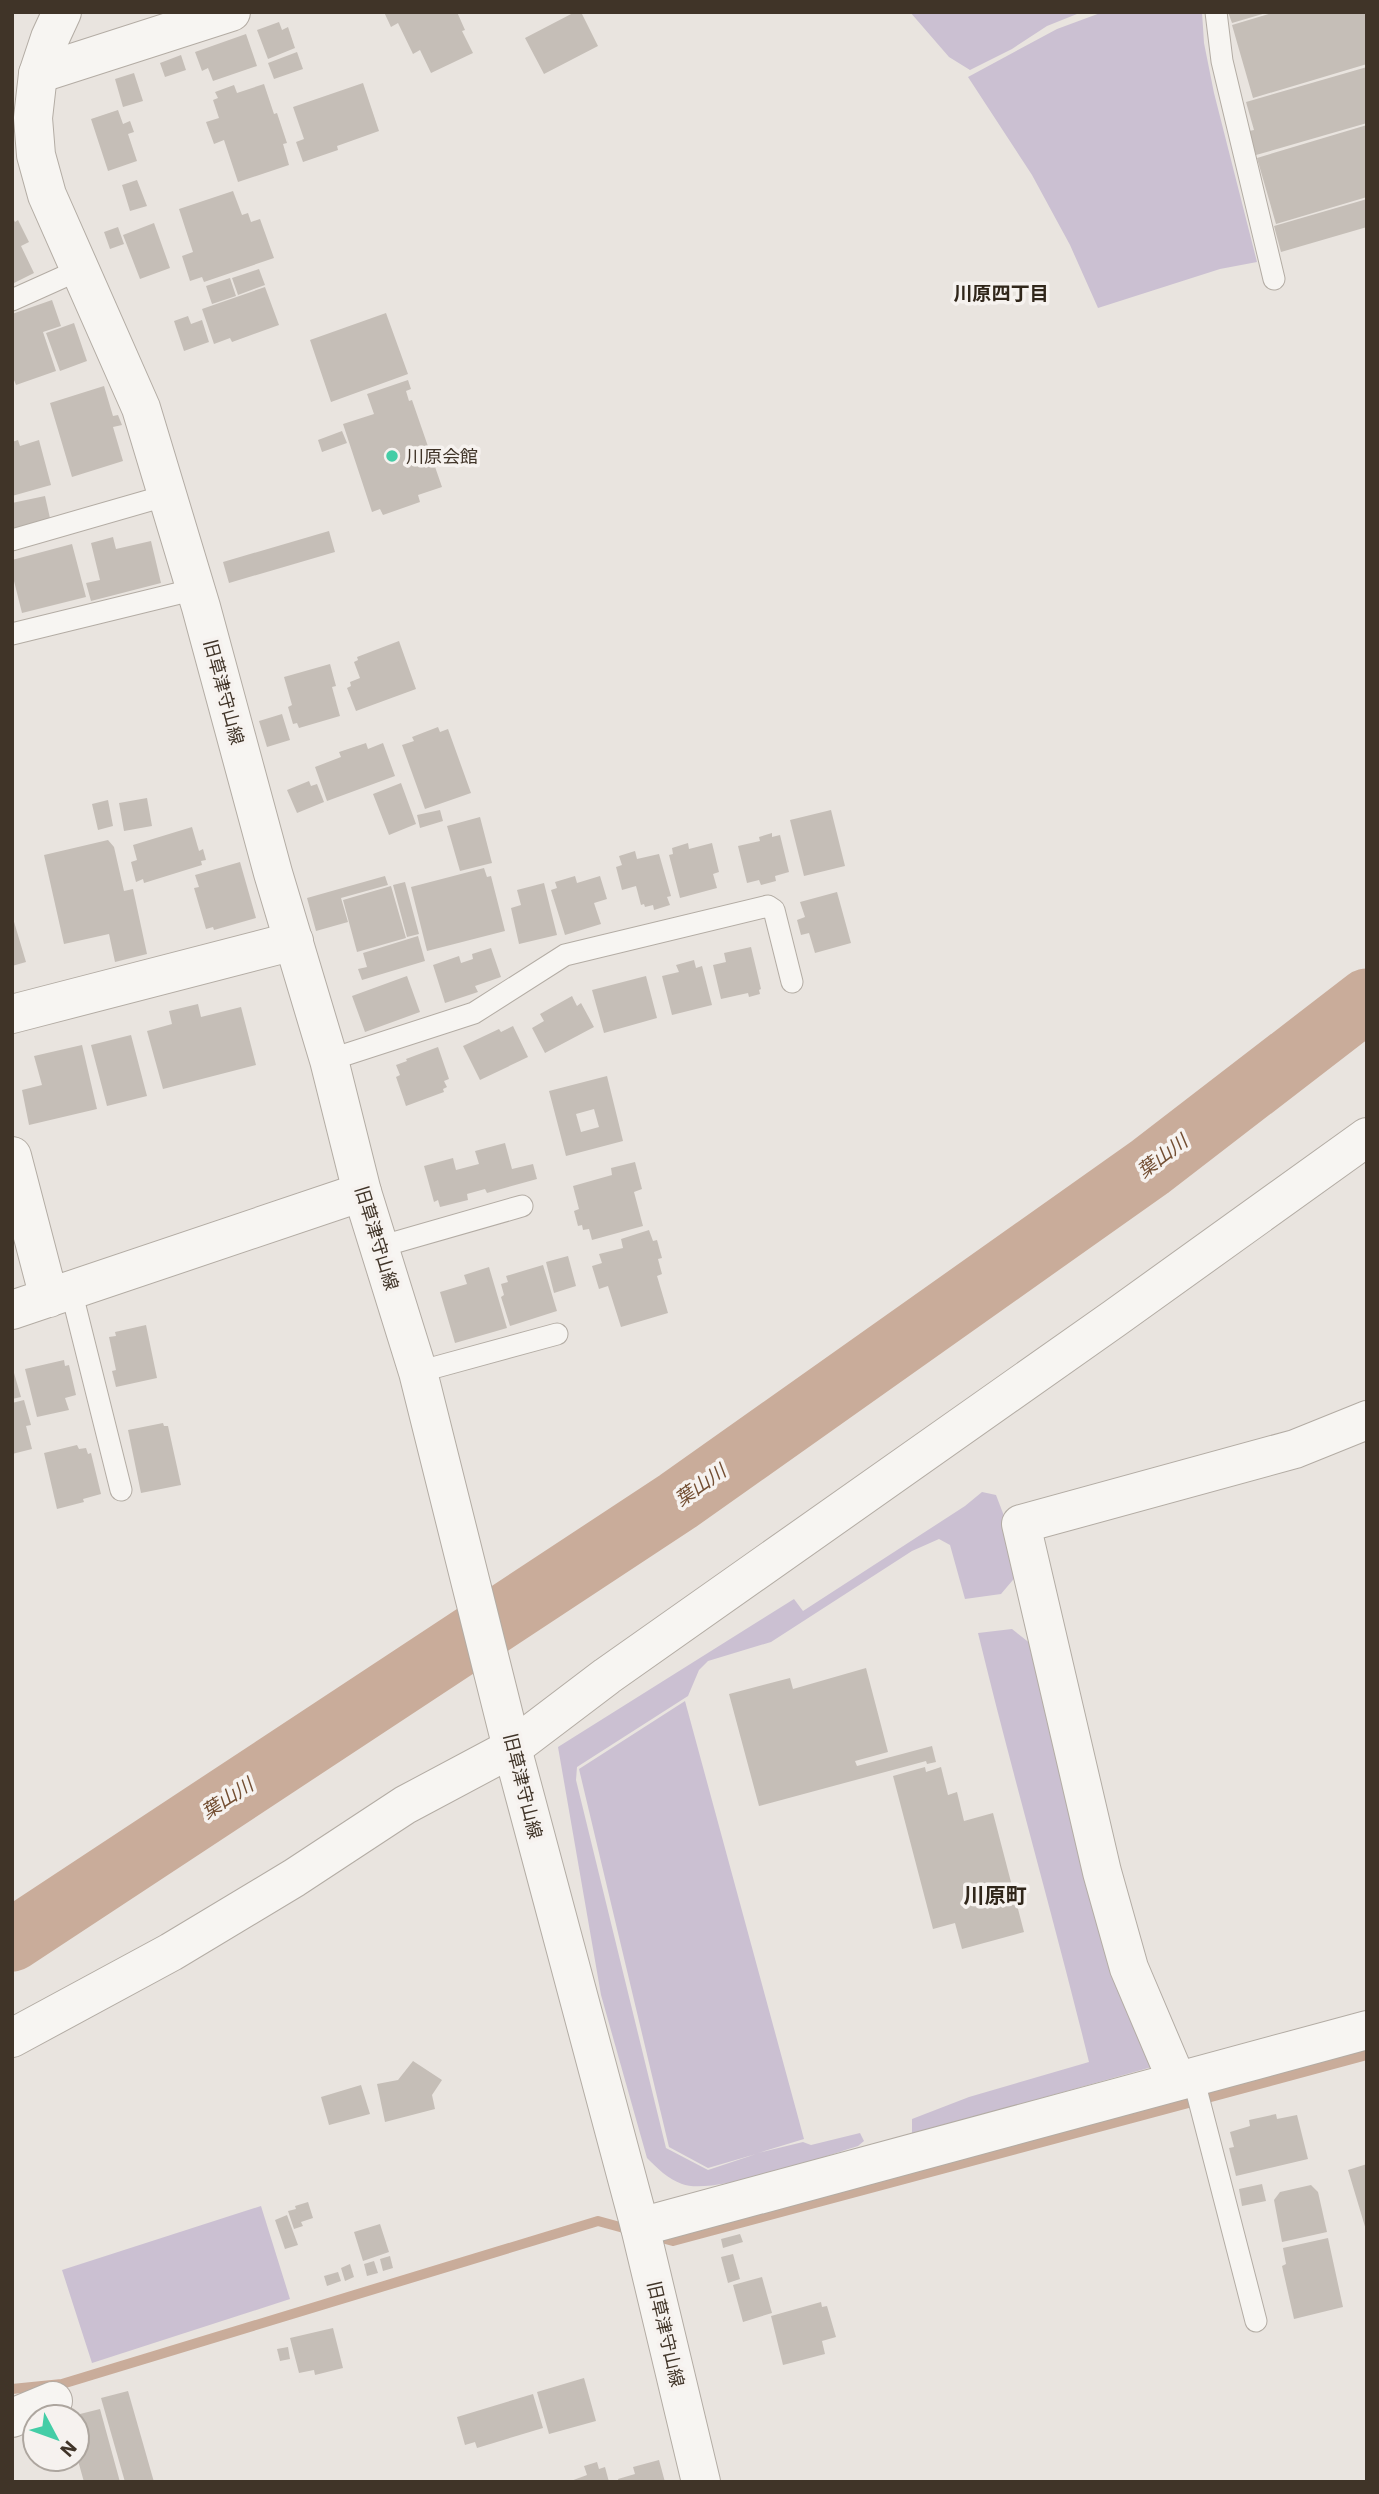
<svg xmlns="http://www.w3.org/2000/svg" width="1379" height="2494" font-family="'IBM Plex Sans','Noto Sans JP',sans-serif">
	<rect width="100%" height="100%" fill="#e9e4df"/>
	<path fill="#cbc0d2" d="M910,12h172l-35,14 -35,23 -42,21 -21,-13z
		M1103,12h99l2,31 10,50 43,169 -37,7 -122,39 -28,-63 -38,-70 -64,-98 89,-48z
		M982,1492l14,3 10,26 12,53 -17,20 -36,5 -15,-54 -11,-6 -27,12 -141,91 -63,19 -9,9 -11,26 -111,71 -1,13 90,368 42,22 48,-16 -48,14 -39,-21 -90,-378 106,-68 119,438 -46,14 45,-11 8,3 49,-12 4,8 -6,5c-36,11 -145,50 -176,38 -14,-5 -25,-16 -35,-26l-46,-163 -43,-248 236,-148 9,12 162,-105z
		M1012,1629l19,15 121,423 -231,65 -9,1v-14l57,-22 120,-35c-35,-143 -76,-285 -111,-429z
		M261,2206l29,93 -198,64 -30,-93z"/>
	<g fill="none" stroke-linecap="round" stroke-linejoin="round">
		<path stroke="#c9ac9a" stroke-width="10" d="M654,2236l19,5 694,-186
			M12,2389l50,-5 536,-163 33,9"/>
		<path stroke="#c9ac9a" stroke-width="63" d="M12,1940l666,-439 472,-334 217,-167"/>
	</g>
	<path fill="#c5beb7" fill-rule="evenodd" d="M384,12h73l8,18 -3,1 11,22 -42,20 -11,-23 -7,4 -15,-31 -7,4z
		M575,12h6l17,34 -54,28 -19,-36z
		M1228,12h38v1l-34,10z
		M1275,12h92v52l-114,34 -21,-73z
		M279,22l3,8 6,-3 7,21 -27,11 -11,-29z
		M246,34l11,32 -44,15 -5,-13 -6,3 -7,-19z
		M297,52l6,17 -29,10 -6,-16z
		M181,55l5,15 -21,7 -5,-14z
		M1367,67v56l-111,32 -7,-24 5,-1 -8,-28z
		M134,73l9,28 -20,6 -8,-28z
		M363,83l16,48 -42,15 1,4 -35,12 -7,-20 8,-3 -11,-32z
		M264,84l10,30 3,-1 10,30 -4,1 6,21 -51,17 -14,-42 -10,4 -8,-22 13,-4 -6,-18 5,-2 -3,-6 19,-7 3,8z
		M118,110l5,14 7,-3 4,11 -6,2 9,27 -29,10 -17,-52z
		M1367,125v72l-91,27 -19,-66z
		M137,180l10,26 -17,5 -8,-26z
		M233,191l9,24 6,-2 3,9 9,-3 14,39 -70,24 -2,-5 -12,4 -8,-25 11,-4 -14,-43z
		M1367,199v28l-86,25 -7,-26z
		M12,216l3,6 3,-2 11,22 -8,4 13,27 -22,11z
		M154,223l16,45 -30,11 -17,-44z
		M118,227l6,17 -14,5 -6,-17z
		M259,269l6,16 -27,10 -6,-17z
		M230,278l6,18 -24,8 -6,-18z
		M265,287l14,38 -47,17 -2,-4 -16,6 -12,-35z
		M52,300l9,26 -18,6 13,39 -40,14 -4,-10v-61z
		M386,313l22,61 -77,28 -21,-62z
		M188,316l3,8 11,-4 7,22 -25,9 -10,-30z
		M74,323l13,38 -27,10 -14,-38z
		M408,380l3,9 -5,2 3,10 3,-1 30,87 -24,8 2,7 -37,13 -3,-6 -8,3 -29,-88 31,-10 -7,-20z
		M104,386l9,30 5,-1 4,10 -9,2 10,34 -51,16 -22,-74z
		M342,431l5,12 -25,9 -4,-12z
		M18,440l2,6 19,-6 12,45 -39,11v-54z
		M45,496l7,31 -40,9v-33z
		M329,531l6,21 -106,31 -6,-21z
		M113,537l3,12 35,-8 10,42 -70,18 -5,-18 14,-3 -9,-37z
		M72,544l14,53 -64,16 -10,-40v-13z
		M399,641l17,48 -60,22 -9,-23 4,-2 -1,-4 10,-4 -6,-16 4,-2 -1,-3z
		M330,664l6,22 -4,1 8,29 -41,12 -2,-5 -4,1 -5,-17 4,-2 -8,-28z
		M282,714l8,26 -23,7 -8,-26z
		M438,727l2,5 8,-3 23,64 -46,16 -23,-64 12,-4 -2,-4z
		M366,743l2,6 15,-6 12,33 -68,25 -12,-34 26,-10 -2,-5z
		M309,781l2,5 6,-2 7,18 -27,11 -10,-23z
		M401,783l15,41 -27,11 -16,-41z
		M147,798l5,28 -28,5 -5,-28z
		M108,800l5,26 -15,4 -6,-26z
		M440,810l3,11 -23,7 -3,-13z
		M831,810l14,56 -41,10 -14,-56z
		M480,817l12,46 -32,8 -13,-45z
		M192,827l7,24 4,-2 3,11 -5,1 1,4 -58,18 -1,-4 -7,3 -5,-20 6,-2 -4,-15z
		M772,833v4l8,-2 9,37 -14,4 1,5 -15,4 -2,-5 -12,3 -9,-37 22,-5 -1,-4z
		M108,840l6,7 10,44 9,-2 14,65 -32,8 -6,-28 -45,10 -20,-89z
		M688,843l1,6 23,-6 7,29 -6,2 4,14 -37,10 -11,-43 4,-1 -1,-6z
		M635,851l2,8 22,-5 12,42 -4,1 3,8 -16,5 -1,-5 -8,2 -1,-3 -3,1 -5,-19 -14,4 -6,-23 6,-2 -3,-9z
		M240,862l16,56 -42,12 -1,-3 -7,2 -12,-41 5,-1 -4,-12z
		M484,868l3,9 4,-1 14,55 -78,20 -16,-64z
		M385,876l3,9 -47,13 7,24 -32,9 -9,-33z
		M575,876l2,7 23,-7 7,23 -13,4 7,21 -36,11 -14,-45 6,-2 -2,-6z
		M405,882l14,52 -12,3 -14,-52z
		M544,883l13,52 -38,9 -8,-36 10,-3 -4,-15z
		M391,886l15,52 -49,14 -14,-52z
		M837,892l14,51 -36,10 -6,-20 -8,2 -4,-15 8,-3 -5,-15z
		M12,915l14,47 -14,4z
		M418,936l7,25 -63,19 -4,-11 9,-2 -4,-14z
		M751,947l10,42 -2,1 1,4 -11,3 -1,-4 -27,6 -8,-34 13,-3 -2,-9z
		M491,948l10,29 -26,9 3,6 -33,11 -12,-38 26,-9 2,7 12,-4 -1,-5z
		M694,960l2,8 6,-2 10,39 -40,10 -10,-39 17,-4 -3,-7z
		M407,976l13,36 -55,20 -13,-36z
		M646,976l11,42 -53,15 -12,-43z
		M572,996l5,10 4,-3 13,24 -49,26 -13,-25 12,-7 -4,-7z
		M198,1004l3,13 40,-10 15,58 -93,24 -16,-58 25,-7 -3,-13z
		M513,1026l15,31 -48,23 -17,-34 36,-17 2,3z
		M131,1035l16,61 -40,10 -16,-61z
		M82,1045l15,64 -68,16 -7,-35 20,-5 -8,-29z
		M438,1047l11,32 -5,2 3,6 -4,2 1,3 -38,14 -10,-29 4,-2 -4,-10 11,-4 -1,-2z
		M607,1076l16,65 -57,15 -17,-65zM594,1109l5,18 -18,5 -5,-18z
		M505,1143l7,26 21,-5 4,15 -50,14 -2,-4 -18,5 1,6 -28,7 -2,-7 -4,2 -10,-36 29,-8 3,12 23,-6 -4,-13z
		M635,1162l7,27 -8,3 9,34 -51,14 -3,-11 -6,1 -1,-5 -4,1 -4,-15 5,-2 -6,-23 39,-11 -1,-7z
		M649,1230l4,11 4,-1 5,18 -4,1 4,15 -5,2 11,37 -47,14 -13,-41 -9,3 -7,-23 10,-3 -3,-9 24,-6 -2,-9z
		M568,1256l8,30 -22,7 -8,-31z
		M543,1265l14,46 -47,15 -9,-29 3,-2 -3,-11 7,-2 -2,-6z
		M489,1267l18,61 -52,15 -15,-51 27,-8 -3,-9z
		M146,1325l11,53 -41,9 -4,-16 4,-1 -7,-33 7,-1 -1,-4z
		M64,1360l1,6 4,-1 7,30 -11,3 4,12 -32,7 -12,-48z
		M12,1366l9,31 -9,2z
		M24,1400l7,25 -5,1 6,23 -20,5v-51z
		M163,1423l1,3h4l13,59 -40,8 -13,-63z
		M77,1445l2,4 7,-1 2,6 3,-1 10,41 -18,5 1,3 -27,7 -13,-56z
		M866,1668l22,84 -33,9 2,5 75,-20 4,16 -9,2 -1,-3 -167,45 -30,-112 61,-16 3,11z
		M925,1767l1,5 15,-5 7,28 9,-3 7,29 29,-8 31,119 -62,17 -7,-26 -22,6 -40,-153z
		M413,2061l29,19 -10,15 3,14 -50,13 -8,-38 21,-4z
		M361,2085l9,29 -41,11 -8,-28z
		M1276,2114l1,5 20,-4 11,44 -72,17 -7,-28 5,-1 -4,-15 20,-6 -1,-6z
		M1367,2164v66h-1l-18,-60z
		M1262,2184l4,17 -24,5 -3,-17z
		M1311,2185l7,7 9,40 -45,10 -8,-42 6,-8z
		M308,2202l5,16 -12,4 2,4 -9,3 -6,-18 8,-2 -1,-3z
		M287,2215l11,30 -13,4 -10,-29z
		M380,2224l9,28 -26,9 -9,-29z
		M740,2234l3,8 -20,6 -2,-9z
		M1328,2238l15,69 -49,12 -12,-53 4,-2 -3,-16z
		M733,2254l7,25 -12,4 -7,-26z
		M390,2256l3,12 -10,3 -3,-12z
		M374,2261l4,12 -11,3 -3,-12z
		M350,2264l4,13 -9,4 -4,-13z
		M338,2272l3,9 -14,5 -3,-10z
		M762,2277l10,36 -29,9 -10,-37z
		M821,2302l1,5 5,-1 9,31 -14,4 3,13 -42,11 -12,-49z
		M333,2328l10,40 -28,7 -1,-5 -15,3 -9,-35z
		M288,2347l2,12 -10,2 -3,-12z
		M584,2378l12,43 -47,13 -12,-42z
		M128,2391l26,91h-29l-24,-84z
		M533,2394l10,34 -66,20 -2,-6 -10,3 -8,-28z
		M100,2409l20,73h-36l-7,-25v-40l-5,-1z
		M659,2460l6,22h-46l-1,-3 17,-5 -2,-7z
		M597,2462l2,7 6,-2 4,15h-41l19,-7 -3,-9z"/>
	<g fill="none" stroke-linecap="round" stroke-linejoin="round">
		<defs>
			<path id="service" d="M1216,12l6,49 52,218
				M12,300l69,-31
				M12,540l156,-45
				M12,634l184,-45
				M329,1060l145,-47 91,-58 203,-49 6,4 18,72
				M379,1247l143,-41
				M71,1290l50,200
				M418,1372l139,-38
				M1193,2077l63,244"/>
			<path id="minor" d="M38,74l193,-62
				M12,1014l282,-73
				M12,1156l37,142
				M12,1310l350,-118
				M12,2038l159,-86 123,-74 111,-73 107,-57 95,-72 508,-358 252,-181
				M1177,2081l-48,-113 -27,-96 -81,-348 274,-75 72,-29
				M640,2227l727,-197
				M12,2418l41,-17"/>
			<path id="tertiary" d="M62,12l-12,26 -12,36 -5,44 3,37 11,40 94,213 60,199 72,266 56,187 33,132 56,180 94,376 128,479 61,255"/>
		</defs>
		<use href="#service" stroke="#b3aca4" stroke-width="23"/>
		<use href="#minor" stroke="#b3aca4" stroke-width="40"/>
		<use href="#tertiary" stroke="#b3aca4" stroke-width="40"/>
		<use href="#service" stroke="#f7f5f2" stroke-width="21"/>
		<use href="#minor" stroke="#f7f5f2" stroke-width="38"/>
		<use href="#tertiary" stroke="#f7f5f2" stroke-width="38"/>
	</g>
	<circle fill="#44cda6" stroke="#f6f2ef" stroke-width="2.5" cx="392" cy="456" r="7"/>
	<g text-anchor="middle" dominant-baseline="central" stroke-width="7" stroke-linejoin="round" paint-order="stroke">
		<g font-size="18" fill="#403428" stroke="#f6f2ef" text-anchor="start">
			<text x="406" y="456">川原会館</text>
		</g>
		<g font-size="18" fill="#403428" stroke="#f6f2ef">
			<text transform="translate(224 692) rotate(75)">旧草津守山線</text>
			<text transform="translate(377 1238) rotate(73)">旧草津守山線</text>
			<text transform="translate(523 1786) rotate(76)">旧草津守山線</text>
			<text transform="translate(666 2334) rotate(77)">旧草津守山線</text>
		</g>
		<g font-size="19" font-weight="bold" fill="#30261a" stroke="#f6f2ef">
			<text x="1001" y="293">川原四丁目</text>
		</g>
		<g font-size="19" font-style="italic" fill="#734e32" stroke="#f6f2ef">
			<text transform="translate(1162 1156) rotate(-37)">葉山川</text>
			<text transform="translate(700 1485) rotate(-35)">葉山川</text>
			<text transform="translate(227 1798) rotate(-33)">葉山川</text>
		</g>
		<g font-size="21" font-weight="bold" fill="#30261a" stroke="#f6f2ef">
			<text x="995" y="1895">川原町</text>
		</g>
	</g>
	<rect width="1379" height="2494" fill="none" stroke="#403428" stroke-width="28"/>
	<g transform="translate(56 2438) rotate(131)"><circle r="33" fill="#f6f2ef" stroke="#ada69f" stroke-width="2"/>
	<path d="M0-5L12 26L0 18L-12 26Z" fill="#44cda6"/>
	<text y="-10" font-size="19" font-weight="bold" text-anchor="middle" fill="#403428">N</text>
	</g>
</svg>
